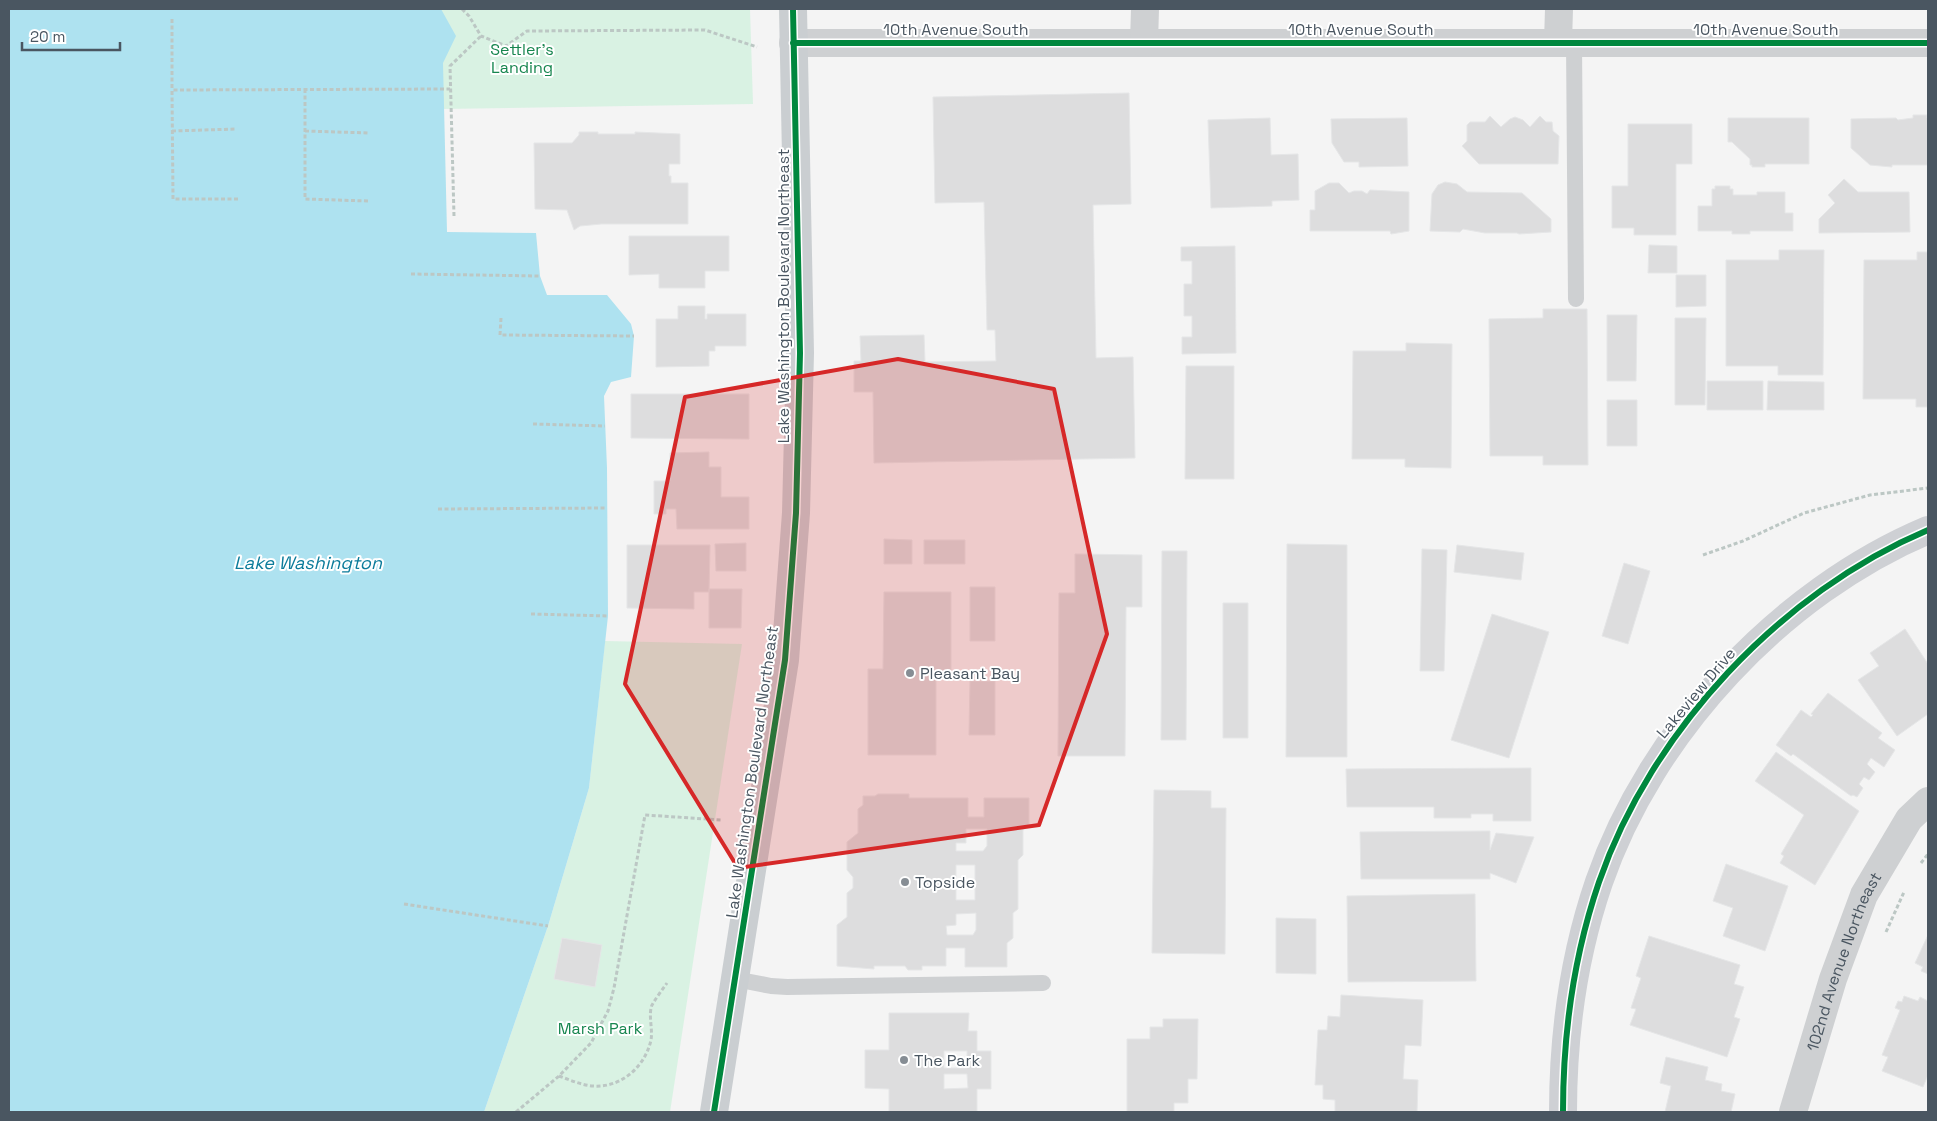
<svg xmlns="http://www.w3.org/2000/svg" width="1937" height="1121" font-family="'Space Grotesk',sans-serif">
	<rect width="100%" height="100%" fill="#f4f4f4"/>
	<path fill="#d9f2e3" d="M438,9h312l3,95 -312,5z
		M605,641l137,3 -72,468h-186l64,-186 41,-138z"/>
	<path fill="#aee2f0" d="M9,9h432l15,27 -13,27 4,169 89,1 4,43 7,19h60l24,29 3,12 -3,41 -20,5 -7,14 3,72 1,148 -19,172 -41,138 -64,186h-475z"/>
	<path fill="#ddddde" stroke="#e5e6e7" fill-rule="evenodd" d="M1129,93l2,111 -38,1 3,153 37,-1 2,101 -261,5 -1,-71h-19v-31h7l-1,-25 64,-1 1,27 71,-1 -1,-31h-8l-3,-128 -49,1 -2,-106z
		M1913,115h14v3h1v47h-36v2l-22,-2 -19,-17v-29l45,-1 2,2 15,-2z
		M1490,116l11,11 9,-8 5,-2 8,3 7,7 10,-11 6,6h6l1,9 6,5 -1,28h-79l-17,-18 5,-5v-16l3,-3h15z
		M1270,118l1,37 27,-1 1,46 -27,1v5l-61,2 -3,-88z
		M1407,118l1,48 -49,1v-5h-15l-12,-19 -1,-24z
		M1728,118h81v46h-44v3h-13v-2h-2v-6l-18,-17h-4z
		M1628,124h64v40h-16v71h-42v-7h-22v-42h16z
		M579,132h19v2h37v-2l45,2v30h-11v12h2v7h17v41h-87l-21,2 -6,4 -7,-20 -32,-1 -1,-66h38l7,-8z
		M1844,179l14,13h51l1,40 -91,1v-14l16,-16 -7,-8z
		M1445,182l12,2 10,8 55,1 29,26v13l-32,2 -2,-1h-32l-22,-4 -3,3 -30,-1 2,-37 6,-9z
		M1329,183h10l10,10 5,-2h8l5,3 3,-4 39,2v39l-18,3 -1,-3h-80v-21h5v-19z
		M1715,186h15v3h3v6h24v-3h28v21h8v18h-43v3h-18v-3h-34v-25h14v-17h3z
		M629,236h100v35h-24v17h-46v-14l-30,1z
		M1649,245l28,1v27h-29z
		M1235,246l1,107 -54,1v-17h10v-21h-8v-32h8v-23h-11v-14z
		M1779,250h45l-1,125h-45v-9h-52v-106h53z
		M1917,252h11v155h-12v-8h-53l1,-139h53z
		M1676,275h30v31l-30,1z
		M678,306h27v13h2v-5h39v32h-31v5h-6v15l-53,1v-48h22z
		M1543,309h44l1,156h-45v-9h-53l-1,-137 54,-1z
		M1607,315h30l-1,66h-29z
		M1675,318h31l-1,87h-30z
		M1406,343l46,1 -1,124 -46,-1v-8h-53l1,-108h53z
		M1186,366h48v113h-49z
		M1707,381h56v29h-56z
		M1768,381l56,1v28h-57z
		M631,394h118v45l-118,-1z
		M1607,400h30v46h-30z
		M709,452v15h12v30h28v32h-72l-1,-20h-10v5h-12v-33h16v-28z
		M884,539l28,1v24h-28z
		M924,540h41v24h-41z
		M746,543v28h-30l-1,-27z
		M1287,544l60,1v212h-61z
		M627,545h83l-1,47h-15v17l-67,-1z
		M1457,545l67,8 -3,27 -67,-8z
		M1422,549l25,1 -3,121h-24z
		M1162,551h25l-1,189h-25z
		M1075,554l67,1v52h-16l-1,149h-67l1,-163h16z
		M1624,563l26,8 -22,73 -26,-8z
		M970,587h25v54h-25z
		M709,589h33l-1,39h-32z
		M884,592h67v86h-15v77h-68v-86h15z
		M1223,603h25v135h-25z
		M1492,614l57,18 -40,126 -58,-18z
		M1905,629l23,35v50l-31,22 -39,-56 21,-14 -9,-13z
		M970,681h25v54h-26z
		M1828,693l54,40 -4,5 17,12 -11,17 -13,-9 -4,6 8,8 -6,8 -5,-3 -5,7 4,4 -6,9 -4,-2 -2,1 -58,-42 -2,2 -15,-11 25,-35 10,7 2,-2 -2,-1z
		M1776,752l83,59 -44,74 -35,-22 4,-7 -3,-2 23,-39 -49,-34z
		M1531,768v53h-38v-7h-22v4h-37v-11h-87l-1,-38z
		M1154,790l57,1v17h15l-1,146 -73,-1z
		M878,794h31v4h59v19h16v-19h45v27l-6,5v25l-5,5v49l-5,4v25l-6,5v24h-42v-19h-19v18h-24v4h-14l-3,-4h-31v3l-37,-3v-41l10,-8v-24l6,-5v-11l-6,-7v-28l11,-9v-24l5,-4v-9h12zM966,829h21v17l-4,5h-27v-8h10zM956,865h19v35h-19zM976,913v17l-3,5h-26l-1,-9 10,-1v-11z
		M1490,831v19l6,-17 38,4 -18,46 -26,-10v6h-129l-1,-47z
		M1726,864l62,22 -23,65 -42,-15 10,-28 -20,-7z
		M1475,894l1,87 -128,1 -1,-86z
		M1276,918l40,1v55l-40,-1z
		M1928,935v39l-7,-3 2,-4 -8,-4z
		M1649,936l91,29 -6,19 10,3 -10,30 6,2 -13,38 -97,-32 6,-16 -5,-1 10,-30 -5,-2z
		M562,938l40,7 -7,42 -41,-8z
		M1341,995l82,5 -2,46 -16,-1 -2,34 15,1 -1,32h-82v-12l-12,-1v-14h-8l3,-55h9l1,-14 12,1z
		M1904,996l14,5 2,-4 8,4v74l-5,12 -41,-16 6,-14 -6,-2 18,-45 -5,-2 3,-7 4,1z
		M889,1013h80l-1,18h9v20h14v38h-14v23h-88v-23l-24,-1v-38h24zM944,1051h23v17h-23zM944,1074h23l1,14 -24,1z
		M1163,1019h35l-1,60h-9v24h-14v9h-47v-73h23v-12h13z
		M1666,1057l42,10 -3,13 17,4 -1,7 14,3 -4,18h-66l6,-26 -11,-3z"/>
	<g fill="none" stroke-linecap="round" stroke-linejoin="round">
		<path stroke="#bcc7c4" stroke-width="3" stroke-dasharray="4 2.5" stroke-linecap="butt" d="M462,9l7,7 12,20 25,10 21,-15 178,-1 52,17
			M172,19v71
			M305,89v110l63,2
			M172,131l64,-2
			M305,131l64,2
			M238,199h-65l-1,-109 278,-1
			M454,216l-4,-150 31,-30
			M411,274l129,2
			M501,318l-1,17 134,1
			M533,424l72,2
			M438,509l169,-1
			M1703,555l40,-14 61,-28 66,-18 58,-7
			M531,614l77,2
			M1921,863l7,-9
			M404,904l144,22
			M1886,932l18,-40
			M559,1076c11,4 22,9 34,10 28,2 52,-19 58,-46 2,-11 -3,-25 1,-35 4,-7 10,-15 15,-22
			M516,1112l43,-36 32,-33 17,-32 6,-23 31,-173 77,5"/>
		<path stroke="#ced0d2" stroke-width="16" d="M1574,42l2,257
			M735,979l36,7 16,1 256,-4"/>
		<g stroke="#ced0d2" stroke-width="28">
			<path d="M1558,42l1,-33"/>
			<path d="M793,43h1135"/>
			<path d="M1144,43l1,-34"/>
			<path id="s1" d="M1793,1112l40,-133 31,-84 45,-76 19,-18"/>
		</g>
		<path stroke="#ced0d4" stroke-width="28" d="M1563,1112c0,-77 11,-157 36,-230 52,-151 182,-290 329,-352"/>
		<path stroke="#caced1" stroke-width="28" d="M714,1112l71,-452 11,-147 4,-160 -7,-344"/>
		<defs>
			<path id="cycleway" d="M793,43h1135
				M714,1112l71,-452 11,-147 4,-160 -7,-344
				M1563,1112c0,-77 11,-157 36,-230 52,-151 182,-290 329,-352"/>
		</defs>
		<use href="#cycleway" stroke="#fff" stroke-width="9"/>
		<use href="#cycleway" stroke="#00873e" stroke-width="6"/>
	</g>
	<path fill="#d62828" fill-opacity="0.2" stroke="#d62828" stroke-width="4" stroke-linejoin="round" d="M898,359l156,30 53,245 -68,191 -301,43 -113,-184 60,-287z"/>
	<g fill="#868d94" stroke="#fff" stroke-width="2">
		<circle cx="910" cy="673" r="5"/>
		<circle cx="905" cy="882" r="5"/>
		<circle cx="904" cy="1060" r="5"/>
	</g>
	<g text-anchor="middle" dominant-baseline="central" stroke-width="4" stroke-linejoin="round" paint-order="stroke">
		<g font-size="16" fill="#4a5661" stroke="#fff">
			<text x="956" y="29">10th Avenue South</text>
			<text x="1361" y="29">10th Avenue South</text>
			<text x="1766" y="29">10th Avenue South</text>
			<text transform="translate(783 296) rotate(-90)">Lake Washington Boulevard Northeast</text>
			<text transform="translate(1696 693) rotate(-50)">Lakeview Drive</text>
			<text transform="translate(752 772) rotate(-82)">Lake Washington Boulevard Northeast</text>
			<text stroke="none"><textPath href="#s1" startOffset="159">102nd Avenue Northeast</textPath></text>
		</g>
		<g font-size="16" fill="#17864f" stroke="#fff">
			<text x="522" y="49">Settler's<tspan x="522" dy="18">Landing</tspan></text>
			<text x="600" y="1028">Marsh Park</text>
		</g>
		<g font-size="16" fill="#4a5661" stroke="#fff" text-anchor="start">
			<text x="920" y="673">Pleasant Bay</text>
			<text x="915" y="882">Topside</text>
			<text x="914" y="1060">The Park</text>
		</g>
		<g font-size="18" font-style="italic" fill="#0c7c9b" stroke="#fff">
			<text x="308" y="562">Lake Washington</text>
		</g>
	</g>
	<rect width="1937" height="1121" fill="none" stroke="#4a5661" stroke-width="20"/>
	<path d="M22 42v8h98v-8" fill="none" stroke="#4a5661" stroke-width="2.5"/>
	<text x="30" y="42" font-size="15" fill="#4a5661" stroke="#ffffff" stroke-width="4" paint-order="stroke">20 m</text>
</svg>
